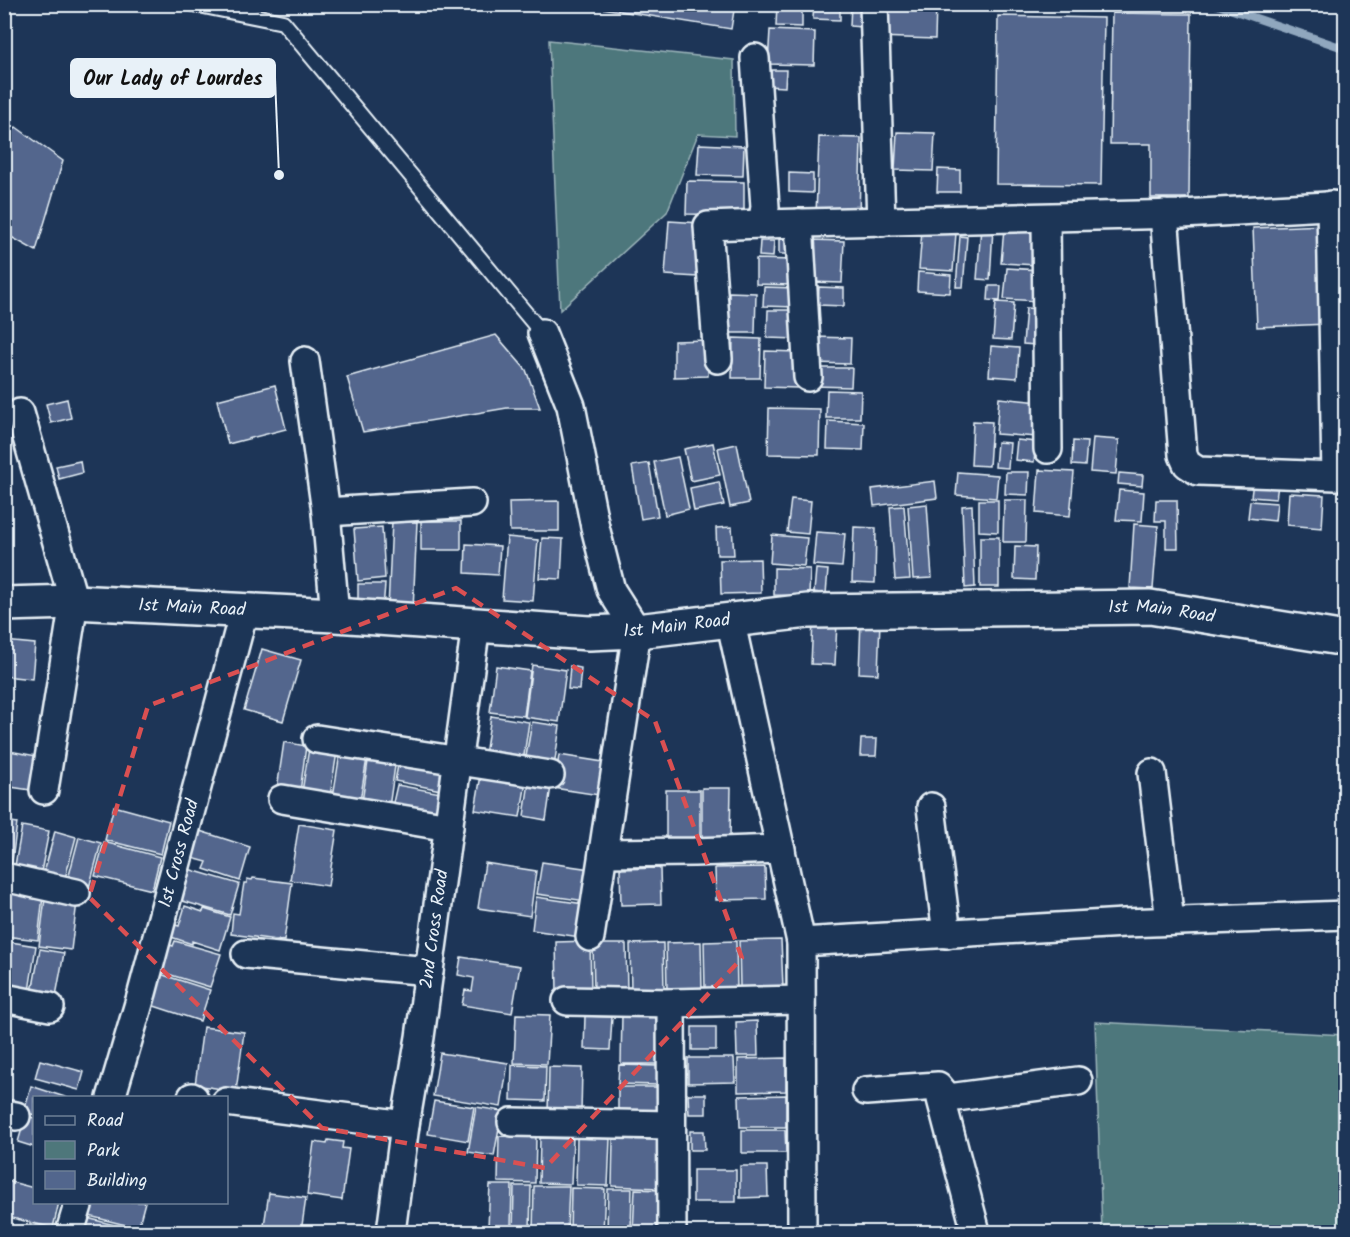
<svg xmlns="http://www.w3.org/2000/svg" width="1350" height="1237" font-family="Kalam,sans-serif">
	<rect width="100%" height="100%" fill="#1d3557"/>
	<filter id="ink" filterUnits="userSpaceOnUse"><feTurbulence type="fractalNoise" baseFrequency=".0167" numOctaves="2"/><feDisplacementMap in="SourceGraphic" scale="12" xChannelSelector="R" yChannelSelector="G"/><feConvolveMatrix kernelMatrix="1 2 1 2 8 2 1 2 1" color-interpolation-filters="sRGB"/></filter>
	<g filter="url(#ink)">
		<path fill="#4e777b" stroke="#9bb4ba" stroke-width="1.5" d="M549,40l185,20 1,76 -37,-2 -31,78 -107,98z
			M1095,1022l250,13v197h-243z"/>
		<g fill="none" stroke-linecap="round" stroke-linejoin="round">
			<path stroke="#90a7be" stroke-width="8" d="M1215,4l131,45"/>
		</g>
		<path fill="#52668d" stroke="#e8f1f8" stroke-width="1.5" d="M577,4h158l-4,25z
			M777,4h25v23l-26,-1z
			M814,4h26v16l-27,-1z
			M851,4h12l-1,23 -12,-1z
			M878,4h58l-1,35 -58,-2z
			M1112,13l79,1 -2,184h-38v-54h-41z
			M998,16l106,2 -3,167 -105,-1z
			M770,30l45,2 -1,33 -46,-1z
			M767,70h19l-1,17 -19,-1z
			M16,127l47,34 -27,90 -32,-18v-94z
			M897,132l38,1 -2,38 -38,-1z
			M819,137l42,1 -2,79 -43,-2z
			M699,144l45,2 -1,30 -46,-1z
			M938,169l22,1v22h-23z
			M789,173l24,1v19l-24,-1z
			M687,181l57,1v33l-58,-1z
			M669,221l32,2 -3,54 -33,-2z
			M1324,225l4,99 -71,3 -4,-99z
			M981,227l12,1 -3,52 -13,-1z
			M1004,228l36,2 -3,35 -36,-2z
			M922,231l34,2 -3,38 -34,-2z
			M960,236l7,1 -4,50h-7z
			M779,239l14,1v14h-14z
			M811,240l33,1 -2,42 -32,-1z
			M760,241h14l-1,16 -14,-1z
			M756,259l37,1 -1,25 -36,-1z
			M1007,268l32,2 -2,31 -33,-2z
			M918,272l33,3 -1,18 -33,-2z
			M989,286h12l-1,15 -12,-1z
			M764,287l32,1v19l-33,-1z
			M819,287l25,1v18l-26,-1z
			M729,292l27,1 -1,40h-27z
			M996,302l18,1 -3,37 -18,-1z
			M1026,308l13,1 -3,36 -13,-1z
			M768,310h31l-1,29 -31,-1z
			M496,335l30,35 14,38h-33l-144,24 -16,-55z
			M814,337l37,1 -1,26 -37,-1z
			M733,338l28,1 -1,39h-28z
			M707,340l1,36 -34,1v-36z
			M991,346l28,2 -2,30 -28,-2z
			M765,351l34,1 -1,36 -34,-1z
			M815,368h37l-1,19 -37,-1z
			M275,385l11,44 -58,15 -11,-44z
			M827,390l34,1 -1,27h-34z
			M999,398l41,4 -2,35 -42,-3z
			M67,399l4,19 -20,5 -5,-19z
			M769,408l51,1 -1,46 -51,-1z
			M828,421l36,2 -1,27 -36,-1z
			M973,421l19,1 -3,44 -18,-1z
			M1093,438l26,2 -3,34 -26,-2z
			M1017,440l19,2 -2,20 -19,-2z
			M1073,441l14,1 -2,24 -13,-1z
			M997,442l13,1 -2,25 -13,-1z
			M713,443l7,32 -29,6 -7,-32z
			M737,444l12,59 -19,4 -12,-59z
			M678,457l11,52 -24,6 -11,-53z
			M80,461l2,12 -23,6 -3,-13z
			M649,463l9,53 -17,3 -9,-53z
			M1039,470l35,2 -4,44 -34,-3z
			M958,472l40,3 -2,23 -40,-3z
			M1006,472h23l-1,23 -23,-1z
			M1119,473l24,2 -1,11 -24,-2z
			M935,481l2,17 -63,8 -2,-17z
			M719,482l5,23 -30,6 -4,-23z
			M1253,482l25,3 -2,14 -25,-2z
			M1119,490l25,2 -2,29 -26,-1z
			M1289,493l35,2 -2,33 -35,-3z
			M791,499l20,2 -3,33 -21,-2z
			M979,500h19v32l-19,-1z
			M1004,500h23l-1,42h-23z
			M1156,500h21l1,48h-12v-27h-11z
			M559,501v30h-49l-1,-29z
			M1250,501l27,2 -2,18 -27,-3z
			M927,504l5,74 -19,1 -5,-73z
			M972,505l3,82 -10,1 -3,-82z
			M904,506l6,73 -15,1 -5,-73z
			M392,521l25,1 -4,88 -25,-1z
			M421,521h40v29h-40z
			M1134,524l24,2 -5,63 -23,-1z
			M382,527l3,51 -27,3 -4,-52z
			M732,527l2,28h-17l-1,-27z
			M854,527l22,1 -1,55 -23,-1z
			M816,532l29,2 -3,33 -29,-2z
			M772,535l35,3 -3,28 -34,-3z
			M507,537l31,3 -5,61 -31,-2z
			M980,537h19v50h-19z
			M542,538l21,1 -2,40 -22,-1z
			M466,544l34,2 -2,29 -33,-2z
			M1015,546l21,1 -1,33 -21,-1z
			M760,559l1,34 -40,1 -1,-34z
			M774,568l36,1 -1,27 -35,-1z
			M816,569l12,1 -2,24 -12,-2z
			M358,584h27l-2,25 -25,-3z
			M861,620l19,1 -2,53 -19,-1z
			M813,621l24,1 -2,43 -24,-1z
			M4,641l31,3 -3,35 -28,-3z
			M262,649l39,11 -18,61 -39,-11z
			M532,665l34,5 -7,52 -34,-5z
			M496,666l34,5 -6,45 -34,-4z
			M570,666l11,2 -2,22 -11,-1z
			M491,716l38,6 -6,40 -38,-7z
			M532,722l28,4 -6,41 -29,-5z
			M861,739h16l-1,17h-16z
			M284,742l22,4 -6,46 -23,-3z
			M309,748l28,4 -7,44 -28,-4z
			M4,750l38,7 -5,34 -33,-5z
			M340,753l27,5 -7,43 -27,-4z
			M369,755l27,4 -7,48 -27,-5z
			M559,755l44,7 -4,33 -45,-7z
			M399,760l46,8 -4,22 -46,-9z
			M481,775l45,7 -6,35 -45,-7z
			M529,782l22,4 -5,34 -22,-4z
			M397,785l44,8 -4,22 -45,-8z
			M702,788h29l-1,49h-28z
			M666,790h34v49h-34z
			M114,806l55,15 -8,33 -56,-14z
			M4,821l13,2 -6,46 -7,-1z
			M299,824l38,6 -9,56 -38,-6z
			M22,826l27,5 -9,46 -26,-6z
			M55,831l21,6 -12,45 -21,-5z
			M200,831l50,16 -10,34 -36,-12 3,-7 -15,-4z
			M79,837l22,6 -12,45 -22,-5z
			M104,842l56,15 -8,33 -57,-14z
			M542,862l48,7 -4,32 -49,-7z
			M485,863l51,8 -6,45 -52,-8z
			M765,867l1,32 -50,1 -1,-32z
			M660,868l1,36 -40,1 -1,-36z
			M188,869l51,15 -9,31 -51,-15z
			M253,878l39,5 -8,58 -53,-7 2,-21 6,1 5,-31h3v-4l5,1z
			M9,892l34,4 -5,44 -34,-4z
			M536,897l48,7 -4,33 -48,-7z
			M45,898l32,4 -6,48 -32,-4z
			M185,906l18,6 1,-3 26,8 -10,33 -28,-9v3l-24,-8 4,-12 7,2z
			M781,940l2,47 -43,1 -1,-47z
			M4,941l32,5 -7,45 -25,-4z
			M175,941l46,13 -11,33 -52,-16 7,-19 2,1 3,-8 3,1z
			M590,941l1,50 -34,1 -1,-50z
			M736,941l1,48h-32l-1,-47z
			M701,942l1,48 -35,1 -1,-48z
			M663,943l1,47 -33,1 -1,-47z
			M593,944h33l1,47 -33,1z
			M40,949l24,4 -8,43 -24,-4z
			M461,957l59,9 -8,47 -50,-8 3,-15 7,1 2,-13 -16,-3z
			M157,973l53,17 -10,31 -52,-17z
			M516,1014l34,1 -3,49 -33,-1z
			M622,1015l36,1 -1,48h-36z
			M585,1016l27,1 -2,33 -26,-1z
			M757,1021l1,35h-21l-1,-34z
			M203,1027l41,5 -8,59 -41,-6z
			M692,1027h24v23h-24z
			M440,1053l68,10 -7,44 -68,-11z
			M688,1058h46l1,24 -47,1z
			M786,1058v33l-48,1v-33z
			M40,1060l44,12 -5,18 -44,-12z
			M512,1065l34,1 -1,35 -34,-1z
			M619,1065l40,1v19l-41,-1z
			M549,1067l33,1 -1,46 -33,-1z
			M31,1086l37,12h-34v17l-10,-4z
			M618,1087h42l-1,31 -41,-1z
			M688,1094h18v20h-17z
			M786,1095v32h-46l-1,-31z
			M434,1101l40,6 -6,34 -40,-7z
			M476,1107l26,4 -8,45 -26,-4z
			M26,1115l8,3v29l-16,-5z
			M742,1130h43l1,23h-44z
			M690,1131h14l1,19h-15z
			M499,1136l37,1 -1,46 -37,-1z
			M540,1138l33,1 -2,45 -32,-1z
			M577,1138l33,1 -2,47 -32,-1z
			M613,1139l46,1 -1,48 -46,-2z
			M328,1140l15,2 -1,6 7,1 -7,51 -35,-5 7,-53 13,2z
			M740,1166h27l1,31 -28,1z
			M693,1170h43v32h-43z
			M4,1180l30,8v14h25l-6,26 -49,-12z
			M490,1185h22l-1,42h-23z
			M514,1186h17l-1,45h-17z
			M534,1186h35l-2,46h-34z
			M571,1188l34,1 -2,43h-33z
			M608,1189h24l-1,43h-24z
			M635,1189l24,1 -1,42h-25z
			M269,1193l37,5 -5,34h-38z
			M92,1202h53l-7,26 -49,-12z
			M87,1218l51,13v1h-54z"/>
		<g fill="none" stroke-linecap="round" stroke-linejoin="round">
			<defs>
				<path id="lane" d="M194,4l89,18 259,311"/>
				<g id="street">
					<path d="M874,4l7,218"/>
					<path d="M755,58l10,149 -3,17 420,-10 164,-9"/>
					<path d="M1164,214l19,241 4,9 11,7 138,5 -5,-271"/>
					<path d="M1046,218l2,231"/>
					<path d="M799,223l9,154"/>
					<path d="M542,333l29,73 24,121 16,63 26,41 -47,306"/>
					<path d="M718,359l-10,-133 54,-2"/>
					<path d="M305,361l21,151 9,103"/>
					<path d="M20,413l54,189 -30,188"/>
					<path d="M326,512l146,-9"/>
					<path d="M730,619l71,323 1,290"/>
					<path d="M317,739l233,36"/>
					<path d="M1152,773l18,148"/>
					<path d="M282,799l167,28"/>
					<path d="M931,807l16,127"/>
					<path d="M603,853l91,-1 87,-3"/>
					<path d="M4,877l72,16"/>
					<path d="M801,942l323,-19 222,-8"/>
					<path d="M246,954l183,17"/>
					<path d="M4,998l46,9"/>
					<path d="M567,1001l104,2 130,-3"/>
					<path d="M671,1003l1,229"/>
					<path d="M866,1091l72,-5 5,6"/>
					<path d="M192,1097l2,1"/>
					<path id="s1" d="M111,1098l31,-105 102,-382"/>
					<path d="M226,1102l179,23"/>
					<path d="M4,1114l12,2"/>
					<path d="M512,1122l159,3"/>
					<path d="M70,1232l9,-30"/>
					<path id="s2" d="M391,1232l14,-107 15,-88 56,-412"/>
					<path d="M976,1232l-35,-133 137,-18"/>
				</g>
				<g id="secondary">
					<path id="s3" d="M4,604l70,-2 261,13 254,18 48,-2 171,-20 342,-4 196,32"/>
				</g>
			</defs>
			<use href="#lane" stroke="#e8f1f8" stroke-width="18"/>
			<use href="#street" stroke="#e8f1f8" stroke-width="32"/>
			<use href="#secondary" stroke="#e8f1f8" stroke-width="38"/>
			<use href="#lane" stroke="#1d3557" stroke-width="14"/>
			<use href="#street" stroke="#1d3557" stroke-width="27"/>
			<use href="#secondary" stroke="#1d3557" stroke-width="33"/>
		</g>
	</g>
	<path fill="none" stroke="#da5052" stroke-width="4.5" stroke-dasharray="12 8" stroke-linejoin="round" d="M456,588l199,133 87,237 -197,210 -223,-40 -233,-231 59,-191z"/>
	<g text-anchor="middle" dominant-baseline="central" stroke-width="5" stroke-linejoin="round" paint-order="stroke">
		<g font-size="18" fill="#e8f1f8" stroke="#1d3557">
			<text stroke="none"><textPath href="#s3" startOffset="188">1st Main Road</textPath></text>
			<text stroke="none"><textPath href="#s3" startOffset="1160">1st Main Road</textPath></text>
			<text stroke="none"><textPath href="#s3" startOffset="674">1st Main Road</textPath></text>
			<text stroke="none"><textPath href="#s1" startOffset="254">1st Cross Road</textPath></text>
			<text stroke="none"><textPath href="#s2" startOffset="306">2nd Cross Road</textPath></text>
		</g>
	</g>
	<path fill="none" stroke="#e8f1f8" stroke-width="2" d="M279 175L275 78"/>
	<circle fill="#e8f1f8" stroke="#1d3557" stroke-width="2" cx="279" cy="175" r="6"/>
	<rect fill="#e8f1f8" stroke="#e8f1f8" stroke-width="2" x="71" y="59" width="204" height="38" rx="6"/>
	<g font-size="20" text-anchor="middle" font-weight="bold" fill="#111">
		<text x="173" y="85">Our Lady of Lourdes</text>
	</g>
	<rect width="1350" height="1237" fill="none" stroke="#1d3557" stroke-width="24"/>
	<rect x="12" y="12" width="1326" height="1213" fill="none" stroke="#e8f1f8" stroke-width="2" filter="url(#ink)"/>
	<rect x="33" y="1096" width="195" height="108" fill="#1d3557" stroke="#6e8097" stroke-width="1.5"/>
	<rect x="45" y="1116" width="30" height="9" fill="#1d3557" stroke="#6e8097" stroke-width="1.5"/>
	<text x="87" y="1126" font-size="18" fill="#e8f1f8">Road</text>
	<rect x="45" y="1141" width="30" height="18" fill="#4e777b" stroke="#6e8097" stroke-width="1.5"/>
	<text x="87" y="1156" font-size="18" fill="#e8f1f8">Park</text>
	<rect x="45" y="1171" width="30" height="18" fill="#52668d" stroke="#6e8097" stroke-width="1.5"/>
	<text x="87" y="1186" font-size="18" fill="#e8f1f8">Building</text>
</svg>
